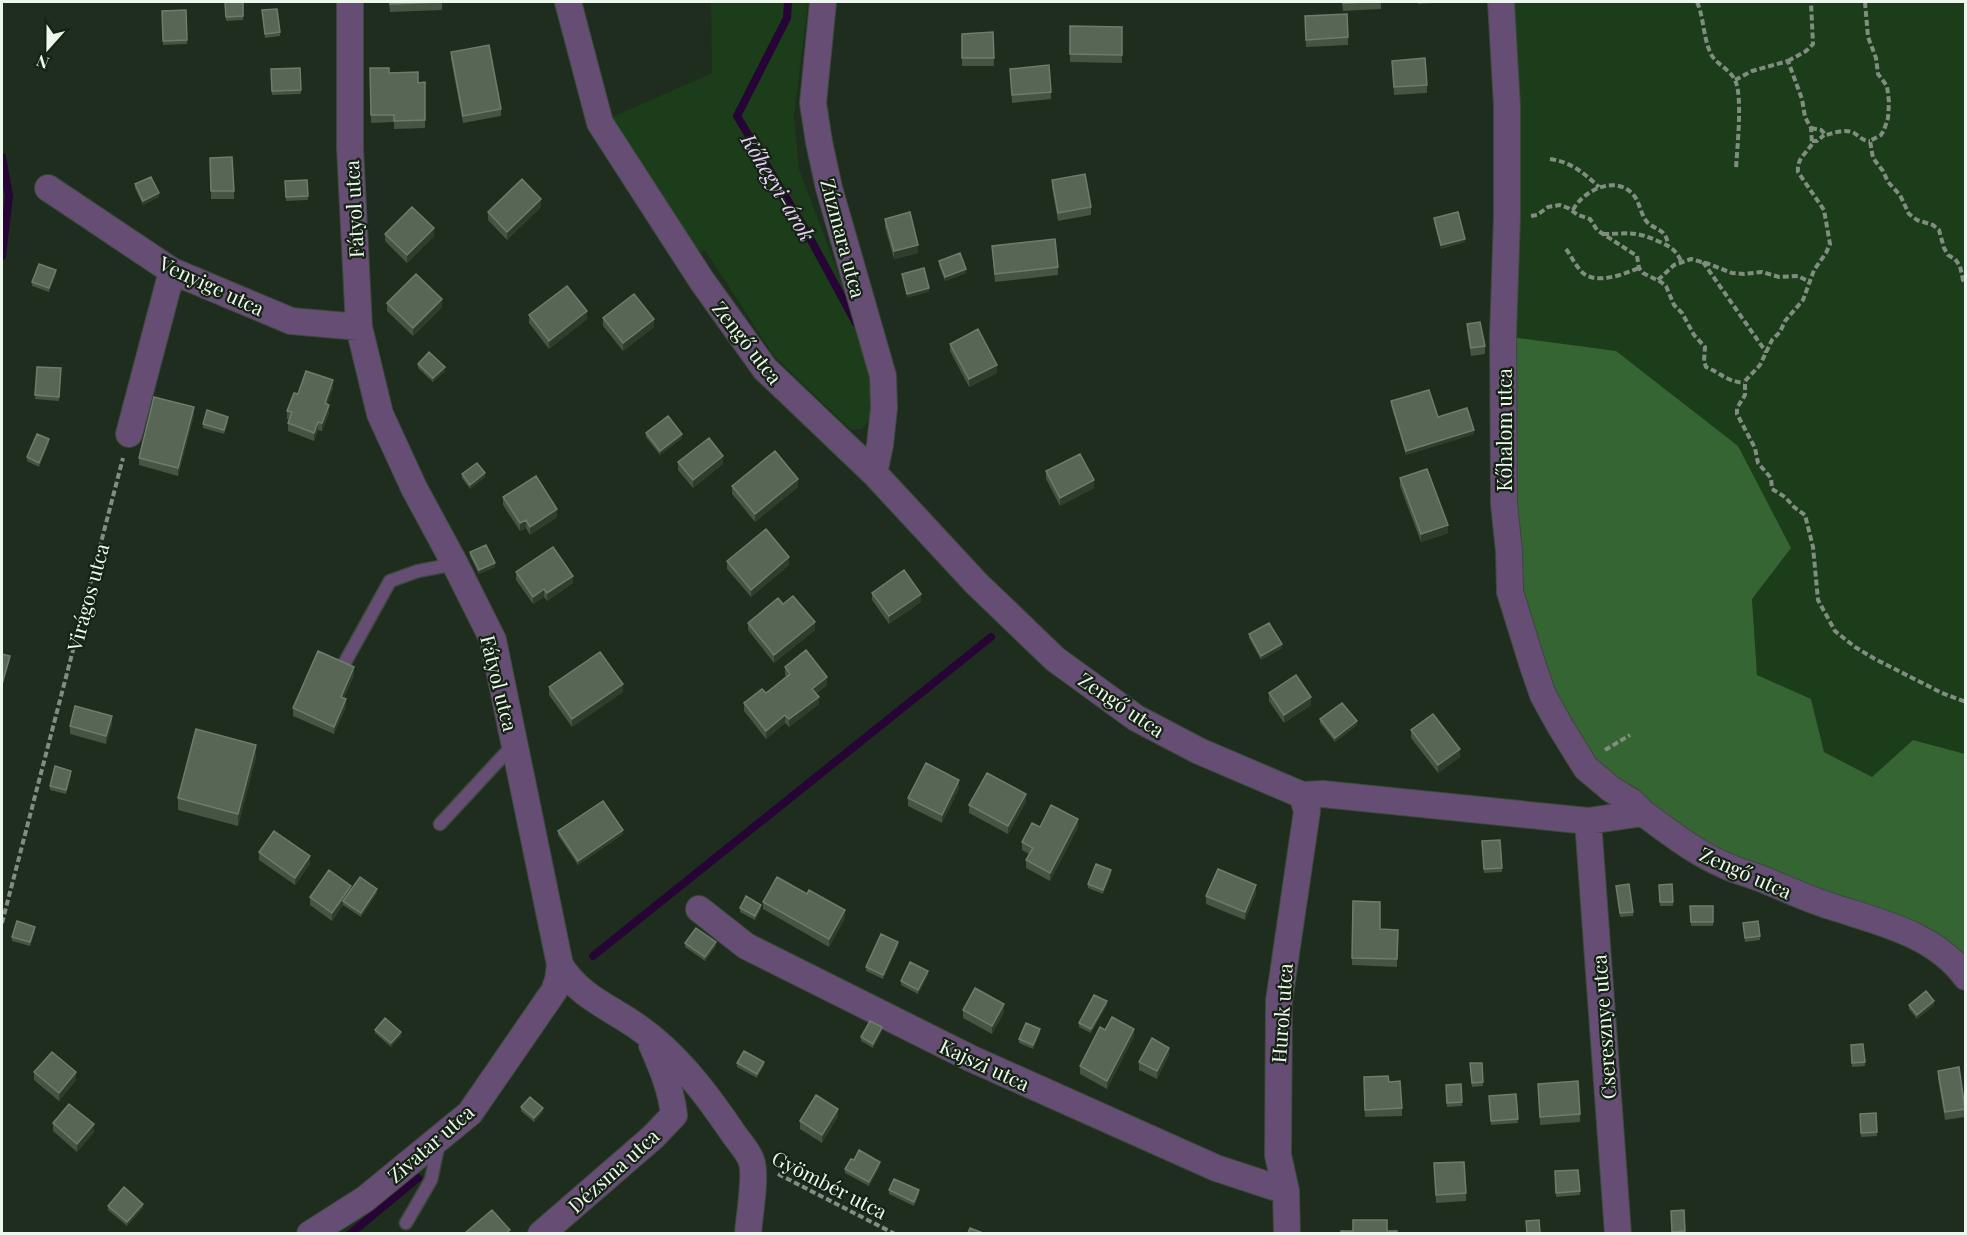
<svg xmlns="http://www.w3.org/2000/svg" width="1967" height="1235" font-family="'Playfair Display',serif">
	<rect width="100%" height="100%" fill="#1e2d1d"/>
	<path fill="#1b3d1a" d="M711,2h97l-14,114 5,53 78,207 -3,37 -12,16 -11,1 -77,-74 -69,-106 -11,7 -84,-139 102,-45z
		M1501,2h464v752l-52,-14 -41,37 -48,-25 -13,-53 -54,-24 -5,-76 39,-51 -288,-212z"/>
	<path fill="#366534" d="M1503,336l113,15 122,95 53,102 -39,51 5,76 54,24 13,53 48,25 41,-37 52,14 1,212 -170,-72 -185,-105 -90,-158z"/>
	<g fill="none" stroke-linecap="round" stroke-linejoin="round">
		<path stroke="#260435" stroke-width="8" d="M788,2l-1,16 -50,98 68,113 51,94
			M2,157l7,39 -7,60
			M593,956l398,-319
			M350,1234l68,-56"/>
		<defs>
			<path id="lane" d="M344,664l46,-83 28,-10 37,-7
				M440,824l74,-80
				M406,1223l25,-43 8,-38"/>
			<path id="street" d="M350,2v146l9,179 21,87 34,74 41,76 38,76 67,325c18,30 47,41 75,60 40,27 71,68 98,108 6,9 15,18 18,27 6,14 -2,57 -3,74
				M568,2l32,121 102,158 63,88 109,104 102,110 79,76 81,59 63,33 103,44 21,-1 265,27 55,-8c26,19 51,39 81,52 12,6 26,9 38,14 23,9 45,20 68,27 48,16 104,27 136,71
				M823,2l-10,101 6,39 10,46 54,188 1,32 -4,37 -6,28
				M1501,2l6,104v111l-4,119 1,168 5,47 1,41 23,74 10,29 17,31 26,42 25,21 21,13 11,11
				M48,188l124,83 119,50 68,6
				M129,434l43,-163
				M1588,821l30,413
				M699,909l47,37 224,112 246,110 70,23
				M310,1234l55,-35 105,-86 84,-122 4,-11 2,-15
				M541,1234l112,-97 21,-22c-3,-26 -12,-47 -22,-70
				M1287,1234l-1,-43 -8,-36 1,-154 28,-190 -5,-16"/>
		</defs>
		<use href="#lane" stroke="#3b493a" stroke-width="15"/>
		<use href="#street" stroke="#3b493a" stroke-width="28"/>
		<path stroke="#818d80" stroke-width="4" stroke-dasharray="6 3" stroke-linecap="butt" d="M1697,2c7,16 6,34 13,50 5,12 19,16 25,28 8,16 2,69 1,89
			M1865,2l3,35 8,21 2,16 9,12 2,16 -1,16 -4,12 -3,5 -11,6 3,17 10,13 5,11 12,13 9,19 8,6 16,5 6,5 5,18 4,7 7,4 5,7 3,14 3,2
			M1788,61l18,-10 7,-7 -2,-42
			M1735,80l17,-9 36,-10 14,38 3,18 6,11 1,16c-7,11 -15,14 -14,28l26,38 6,34 -4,9 -12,17 -11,30 -18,21 -5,11 -8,8 -12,25 -15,16v14l-8,13v6l18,34 3,15 13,15 1,11 13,8 9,10 11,8 8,32 5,53 17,31 20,16 20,12 67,34 24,9
			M1811,128l10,2 5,5c8,-2 17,-6 26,-3 7,3 9,9 18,9
			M1812,141h5l7,-6
			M1550,159c21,3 34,14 49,28
			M1573,210c10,-20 45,-37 62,-13 5,7 6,18 12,25 9,9 19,6 21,23
			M1531,216l6,-1 11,-8 12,-2 8,3 10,7 12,4 7,11 40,26 2,12 4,5 18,9 5,4 8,19 8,8 12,22 11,12 -1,14 2,6c17,7 17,13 38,16
			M1603,234c27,0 31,-4 57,8 11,5 16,8 21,19
			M1566,249c6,8 10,18 17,24 14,12 41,1 56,-5
			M1703,262l63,90
			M1658,280l16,-15 17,-6 18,5 23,9 12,1 18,-2 17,5 19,-1 12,6
			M1605,750l25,-15
			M2,923l121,-465
			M778,1174l117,60"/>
		<use href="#lane" stroke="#664d74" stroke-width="12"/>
		<use href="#street" stroke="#664d74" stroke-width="26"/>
	</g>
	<path fill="#455443" d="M225,2h18v18l-17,1z
		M389,2h53v8l-52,2z
		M1342,2h39v7l-38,2z
		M1418,2h31l-31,2z
		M186,10l1,34 -24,1 -1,-34z
		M262,10l18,22v4l-15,2z
		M1305,16l43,21v8l-42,2z
		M1070,26l52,1v36l-52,-1z
		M993,32l1,34h-32v-32z
		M451,52l50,57v7l-38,7 -12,-64z
		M1392,61l35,24v8l-33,2z
		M300,68l1,26 -29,1 -1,-26z
		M370,68l19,5 29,10 7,-1v46l-31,1v-7l-23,1z
		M1010,69l41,23v7l-39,4z
		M210,158l24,33v8h-23z
		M307,180l1,20 -22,1 -1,-20z
		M1052,180l39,27v8l-33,6 -6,-33z
		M135,184l24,13 -16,8 -8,-17z
		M541,207l-34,33 -19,-20v-8z
		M1434,218l31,24 -24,7 -7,-27z
		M885,219l33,34 -24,6 -9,-32z
		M385,234l49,2 -27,27 -22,-22z
		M992,246l66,21v8l-63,7z
		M939,261l27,12 -21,8 -6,-16z
		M56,274l-7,18 -17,-6v-4z
		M387,303l55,4 -29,29 -26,-25z
		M529,315l58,4 -38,30 -20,-26z
		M603,318l51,9 -31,24 -20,-25z
		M1467,324l18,22v8l-14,2 -4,-24z
		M950,344l47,29 -28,14 -19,-36z
		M418,364l27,7 -12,11 -15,-14z
		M37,367l24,1 -2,33 -24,-2z
		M333,388l-6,16 2,9 -7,18 -4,-1 -4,11 -26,-10v-8l1,-4h-2v-8l11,-17z
		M1391,401l47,16 36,17 -68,21 -15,-50z
		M194,415l-16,61 -39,-11v-7z
		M228,421l-4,13 -21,-6v-4z
		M646,433l36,5 -22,17 -14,-18z
		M49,443l-10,24 -12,-6v-4z
		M678,462l45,2 -30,24 -15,-18z
		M1046,471l48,17 -34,18 -14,-27z
		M462,474l23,3 -15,12 -8,-11z
		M1400,478l48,55 -27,9 -21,-56z
		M732,486l66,1 -43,35 -23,-28z
		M503,497l54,20 -27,18 -4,-7 -6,3 -17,-26z
		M470,552l25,15 -16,7 -9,-18z
		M727,561l62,4 -38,32 -24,-28z
		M516,572l57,11 -26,18 -3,-4 -11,7 -17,-24z
		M872,593l49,9 -32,22 -17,-24z
		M783,604l32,26 -41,33 -26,-33v-7z
		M1249,634l33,14 -21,12 -12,-22z
		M785,667l42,18 -11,9 3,10 -30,23 -4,-4 -19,16 -22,-28v-8l22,-10 20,-16 -1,-2z
		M354,675l-10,23 2,9 -12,27 -41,-18v-8z
		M549,687l74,5 -51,35 -23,-32z
		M1269,693l42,12 -27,18 -15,-22z
		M1320,719l37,6 -22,17 -15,-19z
		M112,724l-6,20 -36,-10v-8z
		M1411,730l49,27 -22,16 -27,-35z
		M256,757l-18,69 -60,-16v-12z
		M71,775l-5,19 -16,-4v-4z
		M959,788l-17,35 -34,-17v-8z
		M1026,802l-18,32 -39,-21v-8z
		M1040,827h38l-28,54 -24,-13v-8l3,-6 -7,-4v-8z
		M558,831l65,3 -45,31 -20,-30z
		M1500,840l2,32 -18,1 -2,-32z
		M259,852l51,12 -15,21 -36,-25z
		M1111,874l-8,20 -15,-6v-4z
		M1672,884l1,22h-13l-1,-21z
		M1616,886l17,26v4l-13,1z
		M351,890l26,3 -16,24 -18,-12 -11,16 -22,-16v-8z
		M1256,893l-11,27 -39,-16v-8z
		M1353,901l27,28 18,1 -1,37 -45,-2z
		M763,902l82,16 -16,29 -66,-38z
		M1690,906h23v20h-22z
		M740,908l21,1 -6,11 -15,-8z
		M1743,923l17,13v4l-15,2z
		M35,931l-5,15 -18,-5v-4z
		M685,943l31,3 -11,15 -20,-14z
		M898,946l-15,33 -17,-8v-4z
		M928,975l-10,19 -17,-9v-4z
		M1107,1005l-16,28 -12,-6v-4z
		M1909,1005h25l-17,14 -8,-10z
		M963,1010l41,2 -12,22 -29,-16z
		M375,1030l26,6 -10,11 -16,-14z
		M1105,1030l29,6 -27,53 -27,-15v-8z
		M882,1031l-9,17 -12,-7v-4z
		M1040,1033l-7,16 -14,-6v-4z
		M1863,1044l2,22 -13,1 -1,-22z
		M1169,1055l-12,24 -18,-9v-8z
		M737,1063l27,2 -7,13 -20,-11z
		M1470,1063h12l1,23 -11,1z
		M1938,1071l27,36v10l-20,3 -7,-41z
		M34,1072l42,8 -17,21 -25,-21z
		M1364,1077l25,5 13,26v8l-37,1z
		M1461,1084l1,22 -15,1 -1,-22z
		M1538,1084l42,30v8l-40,3z
		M1516,1094l2,29 -27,2 -2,-29z
		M521,1107l22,5 -9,10 -13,-11z
		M1876,1113l1,23 -16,1 -1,-23z
		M838,1116l-16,27 -22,-14v-8z
		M53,1123l41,9 -17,20 -24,-21z
		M854,1160l26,6 -11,20 -24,-13v-4z
		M1434,1163l32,30v8l-30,2z
		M1578,1170l2,25 -24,2 -1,-26z
		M889,1190l30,4 -5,12 -25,-12z
		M108,1206l35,2 -16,18 -19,-16z
		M1684,1210l1,23h-13l-1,-22z"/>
	<path fill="#2e3d2c" d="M159,193v4l-16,8v-4z
		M541,199v8l-34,33v-8z
		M434,228v8l-27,27v-8z
		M1465,239v3l-24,7v-4z
		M918,245v8l-24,6v-8z
		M966,269v4l-21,8v-4z
		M56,270v4l-7,18v-4z
		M929,288v4l-22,6v-4z
		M442,299v8l-29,29v-8z
		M587,311v8l-38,30v-8z
		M654,319v8l-31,24v-8z
		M997,365v8l-28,14v-8z
		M445,367v4l-12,11v-4z
		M333,380v8l-8,23v-8z
		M329,405v8l-7,18v-8z
		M194,407v8l-16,61v-8z
		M318,422v8l-4,11v-8z
		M1474,430v4l-68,21v-4z
		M682,434v4l-22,17v-4z
		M49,439v4l-10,24v-4z
		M723,456v8l-30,24v-8z
		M485,473v4l-15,12v-4z
		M798,479v8l-43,35v-8z
		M1094,480v8l-34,18v-8z
		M557,509v8l-27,18v-8z
		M526,520v8l-6,3v-8z
		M1448,525v8l-27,9v-8z
		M789,557v8l-38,32v-7z
		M495,563v4l-16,7v-4z
		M573,576v7l-26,18v-8z
		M544,589v8l-11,7v-7z
		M921,594v8l-32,22v-8z
		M815,622v8l-41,33v-8z
		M1282,644v4l-21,12v-4z
		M10,656v4l-8,28v-4z
		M354,667v8l-13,30v-8z
		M827,677v8l-15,12v-8z
		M623,684v8l-51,35v-8z
		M819,697v7l-30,23v-8z
		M1311,697v8l-27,18v-8z
		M346,699v8l-12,27v-7z
		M785,715v8l-19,16v-8z
		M112,716v8l-6,20v-8z
		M1357,721v4l-22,17v-4z
		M256,745v12l-18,69v-12z
		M1460,749v8l-22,16v-8z
		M71,771v4l-5,19v-4z
		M959,780v8l-17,35v-8z
		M1026,794v8l-18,32v-8z
		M1078,819v8l-28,54v-8z
		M623,830v4l-45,31v-4z
		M310,856v8l-15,21v-7z
		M1111,870v4l-8,20v-4z
		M1256,885v8l-11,27v-8z
		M351,886v8l-8,7v4l-11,16v-8z
		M377,889v4l-16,24v-4z
		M761,905v4l-6,11v-4z
		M845,910v8l-16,29v-8z
		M35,927v4l-5,15v-4z
		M716,942v4l-11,15v-4z
		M898,942v4l-15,33v-4z
		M928,971v4l-10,19v-4z
		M1107,1001v4l-16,28v-4z
		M1934,1001v4l-17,14v-4z
		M1004,1004v8l-12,22v-8z
		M882,1027v4l-9,17v-4z
		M1040,1029v4l-7,16v-4z
		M1134,1029v7l-27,53v-8z
		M401,1032v4l-10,11v-4z
		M1169,1048v7l-12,24v-8z
		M764,1062v3l-7,13v-4z
		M76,1072v8l-17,21v-8z
		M543,1108v4l-9,10v-4z
		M838,1109v7l-16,27v-8z
		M94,1124v8l-17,20v-8z
		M880,1162v4l-11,20v-4z
		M919,1190v4l-5,12v-4z
		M143,1204v4l-16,18v-4z"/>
	<path fill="#576655" stroke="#6f7c6d" stroke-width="1.5" d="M225,2h18v14l-17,1z
		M390,2h52l-52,2z
		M1343,2h27l-27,1z
		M277,9l3,23 -15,2 -3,-24z
		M186,10l1,30 -24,1 -1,-30z
		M1347,14l1,23 -42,3 -1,-24z
		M1070,26l52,1v28l-52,-1z
		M993,32l1,26h-32v-24z
		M489,45l12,64 -38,7 -12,-64z
		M1425,58l2,27 -33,2 -2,-26z
		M1049,65l2,27 -39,3 -2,-26z
		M300,68l1,22 -29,1 -1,-22z
		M370,68h19v5l29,-1v11l7,-1v38l-31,1v-6h-23z
		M232,157l2,34h-23l-1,-33z
		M1085,174l6,33 -33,6 -6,-33z
		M151,177l8,16 -16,8 -8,-17z
		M522,179l19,20 -34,33 -19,-20z
		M307,180l1,16 -22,1 -1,-16z
		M412,207l22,21 -27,27 -22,-21z
		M910,212l8,33 -24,6 -9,-32z
		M1458,212l7,27 -24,6 -7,-27z
		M1055,239l3,28 -63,7 -3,-28z
		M960,253l6,16 -21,8 -6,-16z
		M39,264l17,6 -7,18 -17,-6z
		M924,268l5,20 -22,6 -5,-20z
		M416,274l26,25 -29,29 -26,-25z
		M567,286l20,25 -38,30 -20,-26z
		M634,294l20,25 -31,24 -20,-25z
		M1480,322l5,24 -14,2 -4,-24z
		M978,329l19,36 -28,14 -19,-35z
		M429,352l16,15 -12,11 -15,-14z
		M37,367l24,1 -2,29 -24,-2z
		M306,371l27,9 -8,23 4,2 -7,18 -4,-1 -4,11 -26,-10 4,-11 -5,-1 7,-18 4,1z
		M1429,390l9,27 29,-9 7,22 -68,21 -15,-50z
		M154,397l40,10 -16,61 -39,-10z
		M207,410l21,7 -4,13 -21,-6z
		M668,416l14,18 -22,17 -14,-18z
		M37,434l12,5 -10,24 -12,-6z
		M709,438l14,18 -30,24 -15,-18z
		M775,451l23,28 -43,35 -23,-28z
		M1080,454l14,26 -34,18 -14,-27z
		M477,463l8,10 -15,12 -8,-11z
		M1427,469l21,56 -27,9 -21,-56z
		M536,476l21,33 -27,18 -4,-7 -6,3 -17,-26z
		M766,529l23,28 -38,33 -24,-29z
		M486,545l9,18 -16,7 -9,-18z
		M553,547l20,29 -26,17 -3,-4 -11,8 -17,-25z
		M904,570l17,24 -32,22 -17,-23z
		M793,596l22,26 -41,33 -26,-32 30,-25 5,6z
		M1269,623l13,21 -21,12 -12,-22z
		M806,650l21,27 -15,12 7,8 -30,22 -4,-4 -19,16 -22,-28 18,-14 4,4 24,-19 -5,-7z
		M318,651l36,16 -13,30 5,2 -12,28 -41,-19z
		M600,652l23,32 -51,35 -23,-32z
		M2,654l8,2 -8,28z
		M1296,675l15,22 -27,18 -15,-22z
		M1342,703l15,18 -22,17 -15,-19z
		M75,706l37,10 -6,20 -36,-10z
		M1433,714l27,35 -22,16 -27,-35z
		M196,729l60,16 -18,69 -60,-16z
		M926,763l33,17 -17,35 -34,-17z
		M55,766l16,5 -5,19 -16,-4z
		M987,773l39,21 -18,32 -39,-21z
		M603,801l20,29 -45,31 -20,-30z
		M1051,805l27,14 -28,54 -24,-13 7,-12 -11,-6 10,-19 8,4z
		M274,831l36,25 -15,22 -36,-26z
		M1500,840l2,28 -18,1 -2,-28z
		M1096,864l15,6 -8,20 -15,-6z
		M1218,869l38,16 -11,27 -39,-16z
		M329,870l22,16 -19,27 -22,-16z
		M360,877l17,12 -16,24 -18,-12z
		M777,877l30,17 2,-4 36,20 -16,29 -66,-37z
		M1629,884l4,28 -13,1 -4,-27z
		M1672,884l1,18h-13l-1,-17z
		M746,896l15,9 -6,11 -15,-8z
		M1353,901l27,1v27l18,1 -1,29 -45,-1z
		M1690,906h23v16h-22z
		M17,921l18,6 -5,15 -18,-5z
		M1758,921l2,15 -15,2 -2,-15z
		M696,928l20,14 -11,15 -20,-14z
		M881,934l17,8 -15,33 -17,-8z
		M910,962l18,9 -10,19 -17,-9z
		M975,988l29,16 -12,22 -29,-16z
		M1926,991l8,10 -17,14 -8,-10z
		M1094,995l13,6 -16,28 -12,-6z
		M1112,1017l22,12 -27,52 -27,-15 20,-39 5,3z
		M385,1018l16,14 -10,11 -16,-13z
		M870,1021l12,6 -9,17 -12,-7z
		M1026,1023l14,6 -7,16 -14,-6z
		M1152,1038l17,10 -12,23 -18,-9z
		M1863,1044l2,18 -13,1 -1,-18z
		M744,1051l20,11 -7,12 -20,-11z
		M52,1052l24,20 -17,21 -25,-21z
		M1470,1063h12l1,19 -11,1z
		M1959,1067l6,42 -20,3 -7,-41z
		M1388,1076l1,6 11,-1 2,27 -37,2 -1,-33z
		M1578,1081l2,33 -40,3 -2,-33z
		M1461,1084l1,18 -15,1 -1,-18z
		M1516,1094l2,25 -27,2 -2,-25z
		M816,1095l22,14 -16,26 -22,-14z
		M530,1097l13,11 -9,10 -13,-11z
		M69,1104l25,20 -17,20 -24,-21z
		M1876,1113l1,19 -16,1 -1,-19z
		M859,1150l21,12 -11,20 -24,-13 6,-10 3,1z
		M1464,1162l2,31 -30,2 -2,-32z
		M1578,1170l2,21 -24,2 -1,-22z
		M894,1179l25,11 -5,12 -25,-12z
		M124,1187l19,17 -16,18 -19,-16z
		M492,1210l18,20 -4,3h-41z
		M1684,1210l1,21 -13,1 -1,-21z
		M1353,1220h34v11h10v2h-56v-2h12z
		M1539,1220l1,13h-13l-1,-12z
		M970,1228l13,5h-15z"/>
	<g text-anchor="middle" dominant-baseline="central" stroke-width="4.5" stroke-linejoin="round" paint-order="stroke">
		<g font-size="20" fill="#eef7ed" stroke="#142313">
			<text transform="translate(353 209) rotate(-93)">Fátyol utca</text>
			<text transform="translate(844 238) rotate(75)">Zúzmara utca</text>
			<text transform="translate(212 285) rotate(25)">Venyige utca</text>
			<text transform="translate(748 342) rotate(52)">Zengő utca</text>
			<text transform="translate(1503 430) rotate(-90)">Kőhalom utca</text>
			<text transform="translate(87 597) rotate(-75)">Virágos utca</text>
			<text transform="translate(500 683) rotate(76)">Fátyol utca</text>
			<text transform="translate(1122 704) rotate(34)">Zengő utca</text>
			<text transform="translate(1746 872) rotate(24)">Zengő utca</text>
			<text transform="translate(1281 1013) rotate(-86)">Hurok utca</text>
			<text transform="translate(1603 1027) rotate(-94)">Cseresznye utca</text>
			<text transform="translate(985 1064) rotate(25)">Kajszi utca</text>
			<text transform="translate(430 1143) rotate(-41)">Zivatar utca</text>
			<text transform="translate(613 1170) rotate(-42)">Dézsma utca</text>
			<text transform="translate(830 1184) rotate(27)">Gyömbér utca</text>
		</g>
		<g font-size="21" font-style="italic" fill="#eccdfe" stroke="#142313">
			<text transform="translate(779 187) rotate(59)">Kőhegyi-árok</text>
		</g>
	</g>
	<rect width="1967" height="1235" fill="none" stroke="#eef7ed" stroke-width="6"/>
	<g transform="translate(48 48) rotate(201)" stroke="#142313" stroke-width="4.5" paint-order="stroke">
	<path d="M0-4.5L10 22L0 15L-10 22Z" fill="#eef7ed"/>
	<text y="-9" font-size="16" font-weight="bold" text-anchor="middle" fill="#eef7ed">N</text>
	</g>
</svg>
